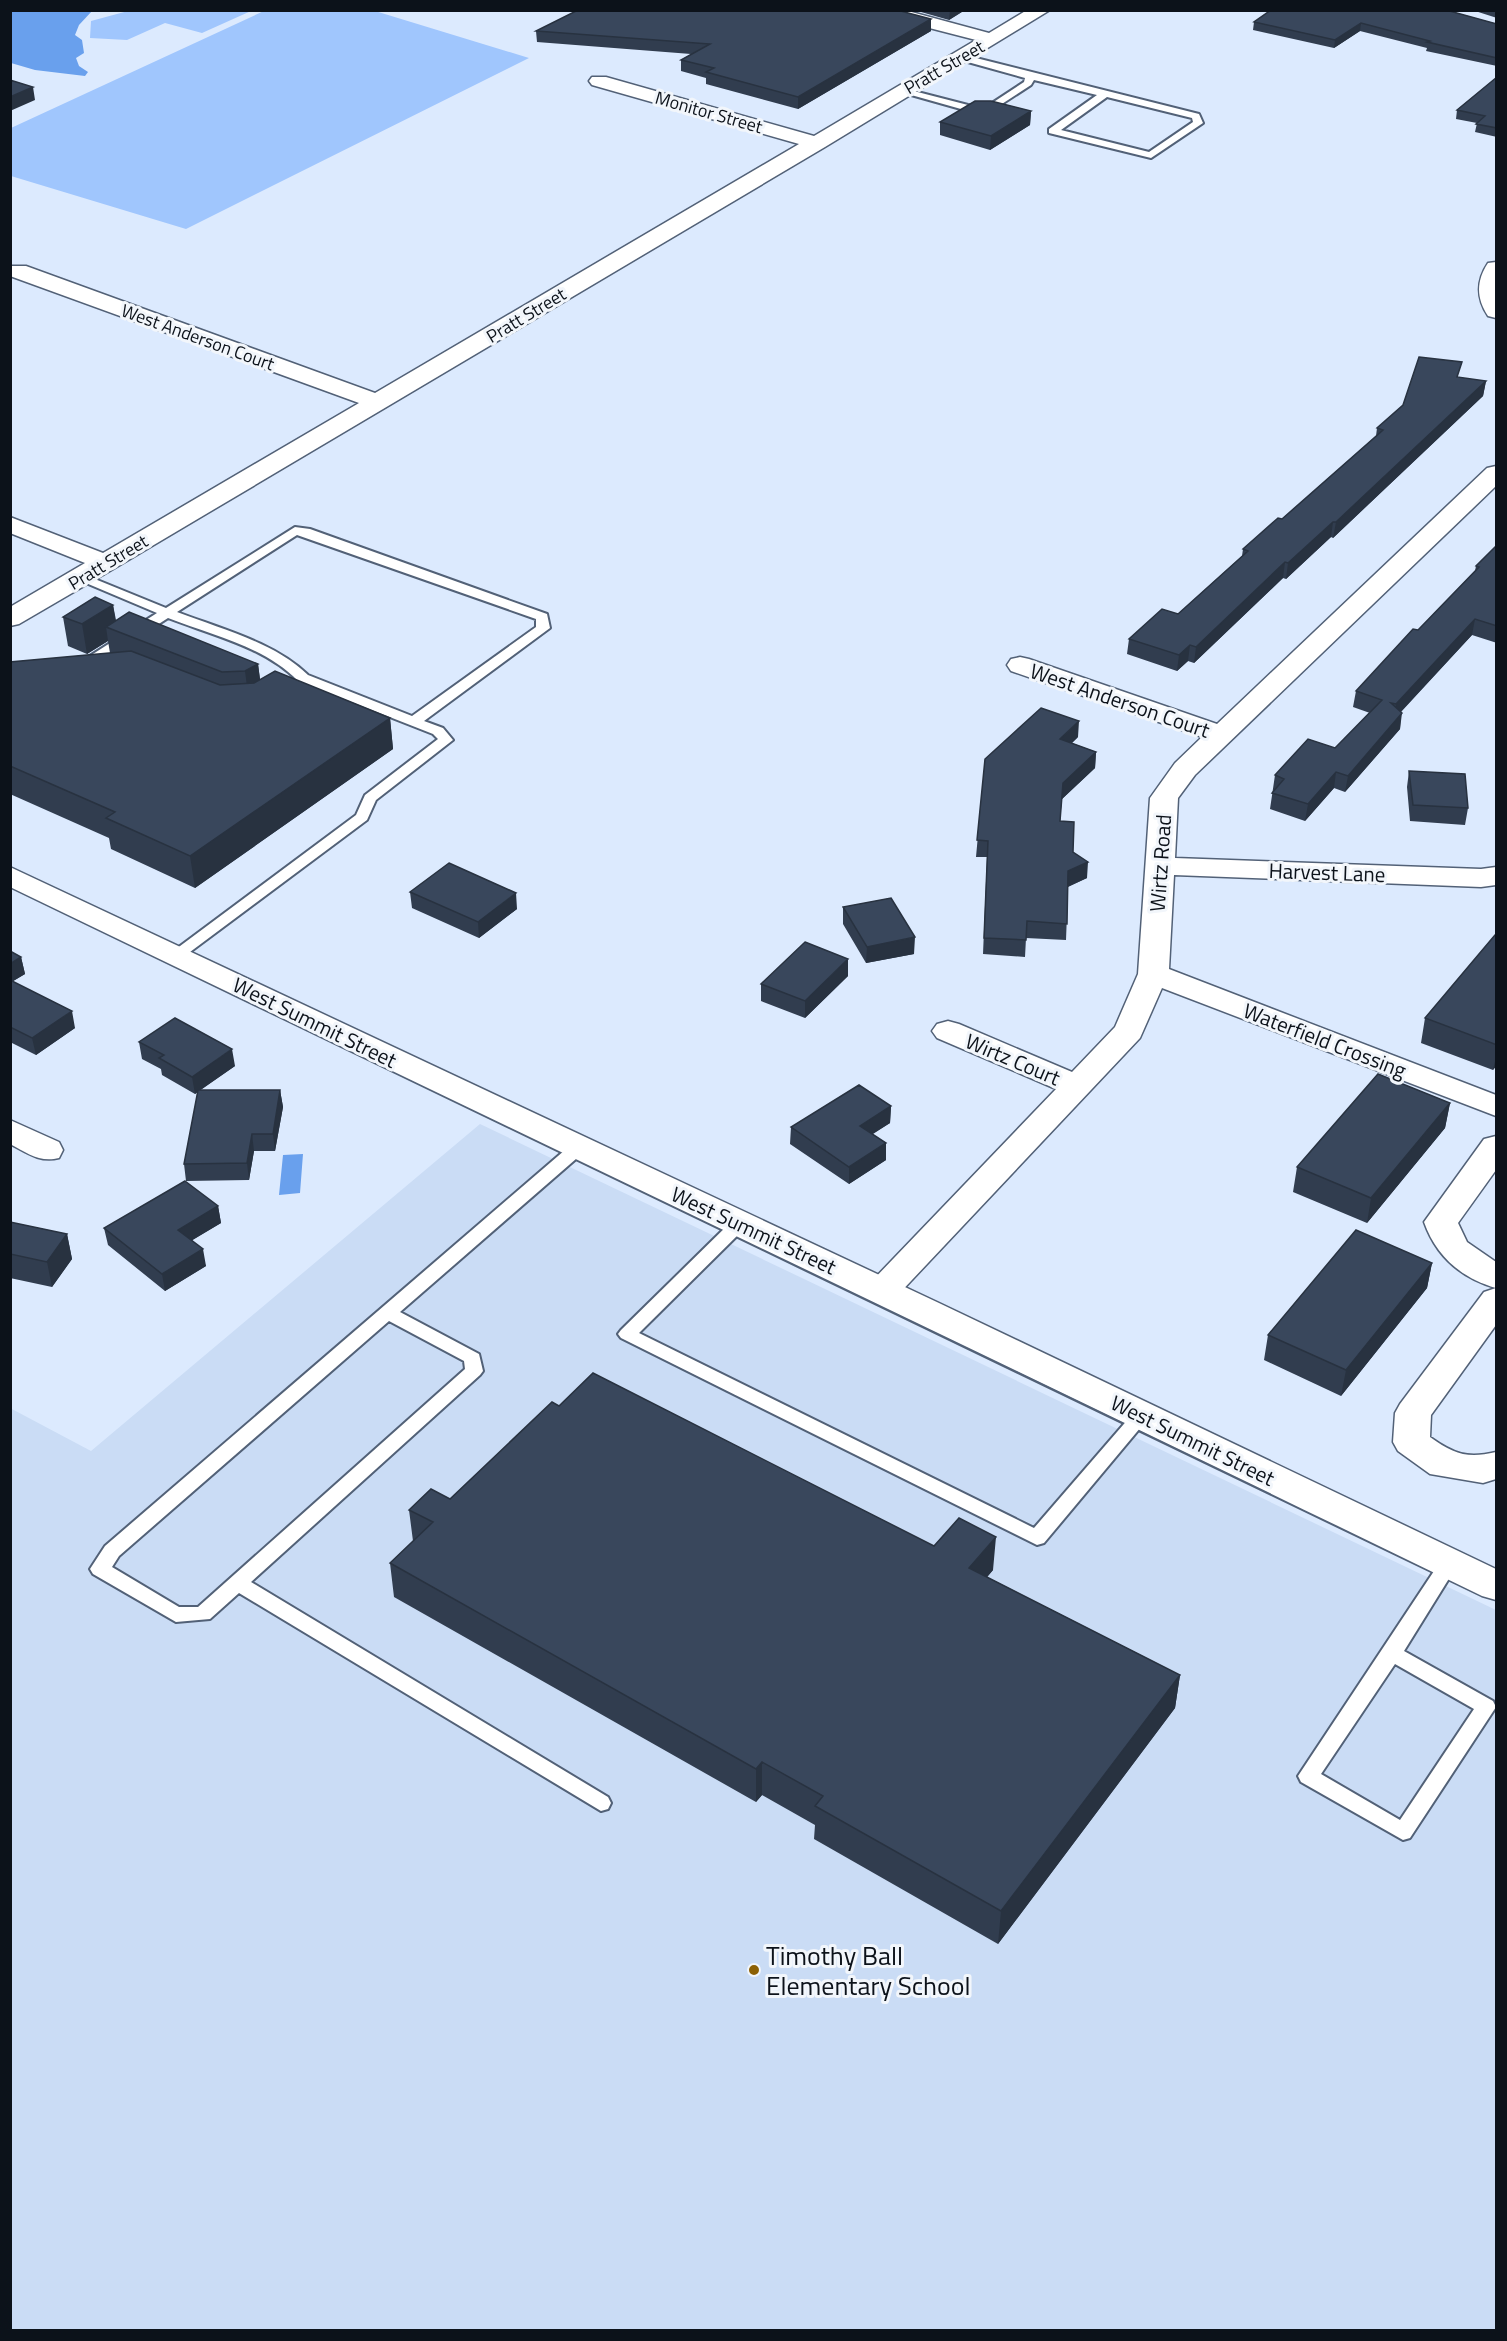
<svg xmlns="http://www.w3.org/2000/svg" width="1507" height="2341" font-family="'Titillium Web',sans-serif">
	<rect width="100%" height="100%" fill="#dceafe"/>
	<path fill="#cadcf5" d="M480,1124l1016,486v720h-1485l-1,-922 81,43z"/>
	<path fill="#a0c6fd" d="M266,10l109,1 154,47 -343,171 -175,-53v-48z
		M128,11h123l-49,22 -37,-10 -38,17 -37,-2 1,-17z"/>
	<path fill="#69a0ed" d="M10,11h82l-13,14 -4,10 7,5 2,13 -8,5 3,8 9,6 -3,4 -50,-6 -24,-7z
		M303,1154l-3,39 -21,2 4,-40z"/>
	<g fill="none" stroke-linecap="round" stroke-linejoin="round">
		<defs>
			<path id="service" d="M960,54l239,60 4,9 -52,35 -102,-25v-4l48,-34 -63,-15 -3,5 -43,28 -20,-2 -71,-20 5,-3 66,17 18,2 38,-25 1,-4 -68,-19 -2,-2zM1107,97l85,21 1,4 -44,30 -88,-22z
				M295,527l15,2 237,85 3,14 -126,93 19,7 10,12 -77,60 -9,20 -185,138h-10l-3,-3 3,-3 184,-137 9,-20 73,-56 -5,-5 -135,-53c-33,-34 -86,-46 -130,-63l-76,49h-10v-6l75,-48 -83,-35 6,-4 5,1 81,33zM297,535l239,84v8l-124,89 -104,-41c-34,-33 -87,-46 -131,-63z
				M578,1143l8,5 -2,4 -184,160 79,42 4,17 -3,4 -229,207 357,215 3,6 -3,6 -7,2 -362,-218 -29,26 -34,3 -83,-48 -3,-5 15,-23 467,-402zM389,1321l75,40 1,8 -267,238h-19l-67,-40 7,-11z
				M740,1217l6,2 2,4 -2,4 -107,106 395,195 102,-118h12l3,5 -107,128 -7,2 -416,-207 -3,-4 3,-4 113,-111z
				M1449,1557l7,2 2,5 -54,87 89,50 3,6 -86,131 -7,2 -102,-58 -3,-6 144,-217zM1395,1664l79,45 -74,111 -79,-46z"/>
			<path id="minor" d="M872,10h32l85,23 38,-23h23l-225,137 -710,421 -96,56 -9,2v-19l75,-44 -75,-30v-16l93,36 256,-150 -349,-127v-10h16l349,127 424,-249 -207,-59 -3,-4 3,-4h14l208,59 162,-96 -101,-26z
				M1496,262v56l-8,-2c-12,-18 -12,-35 0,-53z
				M1496,466v20l-301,289 -17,23 -3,60 306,11 15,-2v18l-15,2 -307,-12 -5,94 327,126v21l-334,-128 -22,50 -245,260 -12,4 -12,-4 -5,-8 5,-8 185,-193 -119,-51 -5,-7 5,-7 11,-3 11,3 113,48 43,-45 23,-53 12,-176 25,-35 27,-26 -191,-66 -4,-6 4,-6 9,-2 9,2 188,65 270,-256z
				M10,1120l49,22 4,8 -4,8c-19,5 -32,-5 -49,-14z
				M1496,1136v34l-38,53 9,19 29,20v26c-35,-10 -60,-32 -72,-66l60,-83z
				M1496,1288v37l-65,90 -1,22c24,17 37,22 66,15v27l-13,4 -53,-9 -32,-23 -5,-9 2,-29 5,-9 84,-112z"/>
			<path id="tertiary" d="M10,867l929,436 557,266v31l-14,-4c-489,-238 -981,-472 -1472,-709z"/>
		</defs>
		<use href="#service" stroke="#526177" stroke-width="4"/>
		<use href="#minor" stroke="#526177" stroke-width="3"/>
		<use href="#tertiary" stroke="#526177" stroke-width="3"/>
		<use href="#service" fill="#fff" fill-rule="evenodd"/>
		<use href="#minor" fill="#fff" fill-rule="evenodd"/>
		<use href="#tertiary" fill="#fff" fill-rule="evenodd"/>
	</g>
	<path fill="#313d4f" d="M914,10h51l-16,10z
		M1261,10h185l51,14v42l-71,-15 1,-3 -67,-17 -26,17 -81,-18 1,-8 14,-10z
		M1472,10h25v8z
		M536,31h395l-133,78 -92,-25v-6l-25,-7v-11l10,-6 -154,-12z
		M1497,77v60l-22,-5 2,-9 -21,-4 1,-9z
		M1031,111l-1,14 -40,25 -50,-15v-13z
		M1459,378l27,3 -3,15 -150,142 -2,-1 -45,42 -3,-1 -89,85 -6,-2 -11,10 -50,-17 2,-15 49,-25 64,-58 1,-7 39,-30 94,-83 1,-8z
		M1497,545v98l-25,-8 -71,77 -1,17 -55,63 -11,-4 -29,33 -35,-12 5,-34 60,-27 35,-35 -17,-6 3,-16 62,-61 57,-59 1,-5z
		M113,605l3,15 142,44 2,16 130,38 3,31 -198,139 -84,-39 -2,-11 -99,-44v-132l100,-9 -2,-12 -21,13 -19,-8 -5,-29z
		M1078,737l-6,6 24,9 -1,16 -33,31 -2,22 13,31 14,26 -19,9 -2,53 -40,-2 -1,19 -42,-3 4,-97h-11l9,-98z
		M1409,771l59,37 -3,17 -55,-4 -3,-34z
		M410,892l107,17 -38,29 -67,-30z
		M843,907l71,47 -48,9 -23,-39z
		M1497,935v130l-4,5 -72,-27 4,-25z
		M10,951l11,6 4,17 -12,7 62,47 -39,27 -26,-13z
		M848,976l-43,42 -44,-17v-17z
		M139,1042l96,24 -35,24h80l3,17 -8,44h-21l-5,29 -63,1 -2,-17 14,-73 -3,3 -33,-19 -1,-6 -19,-10z
		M1450,1103l-5,25 -78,95 -74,-31 4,-25z
		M891,1106l-1,17 -18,11 14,9v17l-37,24 -59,-40 1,-17z
		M218,1206l3,17 -29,17 14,26 -41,25 -57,-46 -4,-17z
		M10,1222l57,12 5,25 -20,28 -42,-9z
		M1432,1263l-5,25 -86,108 -77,-36 4,-25z
		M559,1406l375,140 59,24 -6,7 193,98 -5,33 -177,236 -184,-105 1,-14 -53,-30 -6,7 -362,-205 -4,-34 23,-22 -4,-31 41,-11z"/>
	<path fill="#283240" d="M950,10h15l-16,10z
		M931,19v12l-133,78v-12z
		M1361,23l-1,8 -26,17 1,-8z
		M33,87l2,13 -25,11v-14z
		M1031,111l-1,14 -40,25 1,-14z
		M1486,381l-3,15 -150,142 3,-16z
		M1333,522l-2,15 -45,42 2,-16z
		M1285,562l-2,16 -89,85 2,-16z
		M113,605l4,26 -11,-4 2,14 -21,13 -5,-30z
		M1475,619l-3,16 -79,85 3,-16z
		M1190,645l-2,16 -11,10 2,-16z
		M258,664l4,30 -13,8 -4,-31z
		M1402,713l-2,16 -55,63 3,-16z
		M390,718l3,31 -198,139 -5,-32z
		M1079,721l-1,16 -19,18 1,-16z
		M1096,752l-1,16 -33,31 1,-16z
		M1336,772l-2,16 -29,33 3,-17z
		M1088,862l-1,16 -20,9 1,-16z
		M516,893l1,16 -38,29 -1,-16z
		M915,937l-1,17 -48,9 1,-16z
		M21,957l4,17 -15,9v-19z
		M848,959v17l-43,42v-17z
		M72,1011l3,17 -39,27 -4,-17z
		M232,1049l3,17 -40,28 -3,-17z
		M1497,1053v12l-4,5z
		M280,1090l3,17 -8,44 -2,-17z
		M1450,1103l-5,25 -78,95 4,-25z
		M891,1106l-1,17 -31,20 1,-17z
		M252,1134l2,17 -5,29 -2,-17z
		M886,1143v17l-37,24v-17z
		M218,1206l3,17 -40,24 -3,-17z
		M67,1234l5,25 -20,28 -5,-25z
		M203,1249l3,17 -41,25 -3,-17z
		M1432,1263l-5,25 -86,108 5,-26z
		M996,1537l-3,33 -26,31 2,-33z
		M1180,1675l-5,33 -177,236 3,-33z
		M762,1762v33l-6,7v-33z"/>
	<path fill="#39475c" stroke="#283240" stroke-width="1.5" d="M578,10h319l34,9 -133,78 -92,-25 8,-4 -33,-8 29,-16 -174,-13z
		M1271,10h175l51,14v34l-70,-16 3,-1 -69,-18 -26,17 -81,-18z
		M1497,77v51l-21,-4 9,-8 -28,-6z
		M10,80l23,7 -23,10z
		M975,101h16l40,10 -40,25 -51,-14z
		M1419,357l43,5 -5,15 29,4 -150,141h-3l-45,41 -3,-1 -89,85 -6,-2 -11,10 -50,-16 33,-30 16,5 70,-63 -5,-2 35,-31 4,1 101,-89 -6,-2 26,-23z
		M1497,545v81l-22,-7 -79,85 -5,-1 11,10 -54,63 -12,-4 -28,32 -36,-11 12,-14 -9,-4 33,-36 27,9 47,-48 -26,-9 57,-62 5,1 61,-63 -3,-1z
		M95,597l18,8 -31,19 -19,-7z
		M129,612l129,52 -13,7 -23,1 -116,-45z
		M131,651l89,34 34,-2 21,-12 115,47 -200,138 -84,-38 9,-6 -105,-46v-104z
		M1041,708l38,13 -19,18 36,13 -33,31 -3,38 14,1 -1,30 15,10 -20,9 -1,53 -40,-3 -1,19 -42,-2 4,-97 -11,-1 8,-81z
		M1409,771l56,3 3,34 -55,-3z
		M449,863l67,30 -38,29 -68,-30z
		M891,898l24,39 -48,10 -24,-40z
		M1495,935h2v110l-72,-27z
		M805,942l43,17 -43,42 -44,-17z
		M10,951l11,6 -11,7z
		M10,980l62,31 -40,27 -22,-11z
		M175,1018l57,31 -40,28 -33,-19 5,-3 -25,-13z
		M1378,1074l72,29 -79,95 -74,-31z
		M859,1085l32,21 -31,20 26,17 -37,24 -58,-40z
		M198,1090h82l-7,44h-21l-5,29 -63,1z
		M185,1181l33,25 -40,24 25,19 -41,25 -58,-46z
		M10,1222l57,12 -20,28 -37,-8z
		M1356,1230l76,33 -86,107 -78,-35z
		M593,1373l341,173 25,-28 37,19 -27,31 211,107 -179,236 -186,-105 8,-10 -61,-34 -6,7 -366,-206 43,-41 -24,-12 22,-21 19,10 102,-97 7,4z"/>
	<circle fill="#8c6004" stroke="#f2f6fb" stroke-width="2" cx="754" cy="1970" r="6"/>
	<g text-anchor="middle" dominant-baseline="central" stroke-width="6" stroke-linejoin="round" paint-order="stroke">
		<g font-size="18" fill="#0c121a" stroke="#f2f6fb">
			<text transform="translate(944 67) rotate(-30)">Pratt Street</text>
			<text transform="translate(709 112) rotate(16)">Monitor Street</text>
			<text transform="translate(526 315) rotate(-31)">Pratt Street</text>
			<text transform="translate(198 337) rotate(20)">West Anderson Court</text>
			<text transform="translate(108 562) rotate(-31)">Pratt Street</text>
		</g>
		<g font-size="21" fill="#0c121a" stroke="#f2f6fb">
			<text transform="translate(1120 700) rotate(19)">West Anderson Court</text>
			<text transform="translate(1160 863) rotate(-86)">Wirtz Road</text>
			<text transform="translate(1327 872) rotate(2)">Harvest Lane</text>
			<text transform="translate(315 1022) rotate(26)">West Summit Street</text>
			<text transform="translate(1325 1040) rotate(21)">Waterfield Crossing</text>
			<text transform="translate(1013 1059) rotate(23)">Wirtz Court</text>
			<text transform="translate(754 1230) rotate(25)">West Summit Street</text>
			<text transform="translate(1193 1440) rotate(26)">West Summit Street</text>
		</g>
		<g font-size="26" fill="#0c121a" stroke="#f2f6fb" text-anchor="start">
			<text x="766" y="1955">Timothy Ball<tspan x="766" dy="30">Elementary School</tspan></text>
		</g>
	</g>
	<rect width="1507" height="2341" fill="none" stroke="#0c121a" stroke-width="24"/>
</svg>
